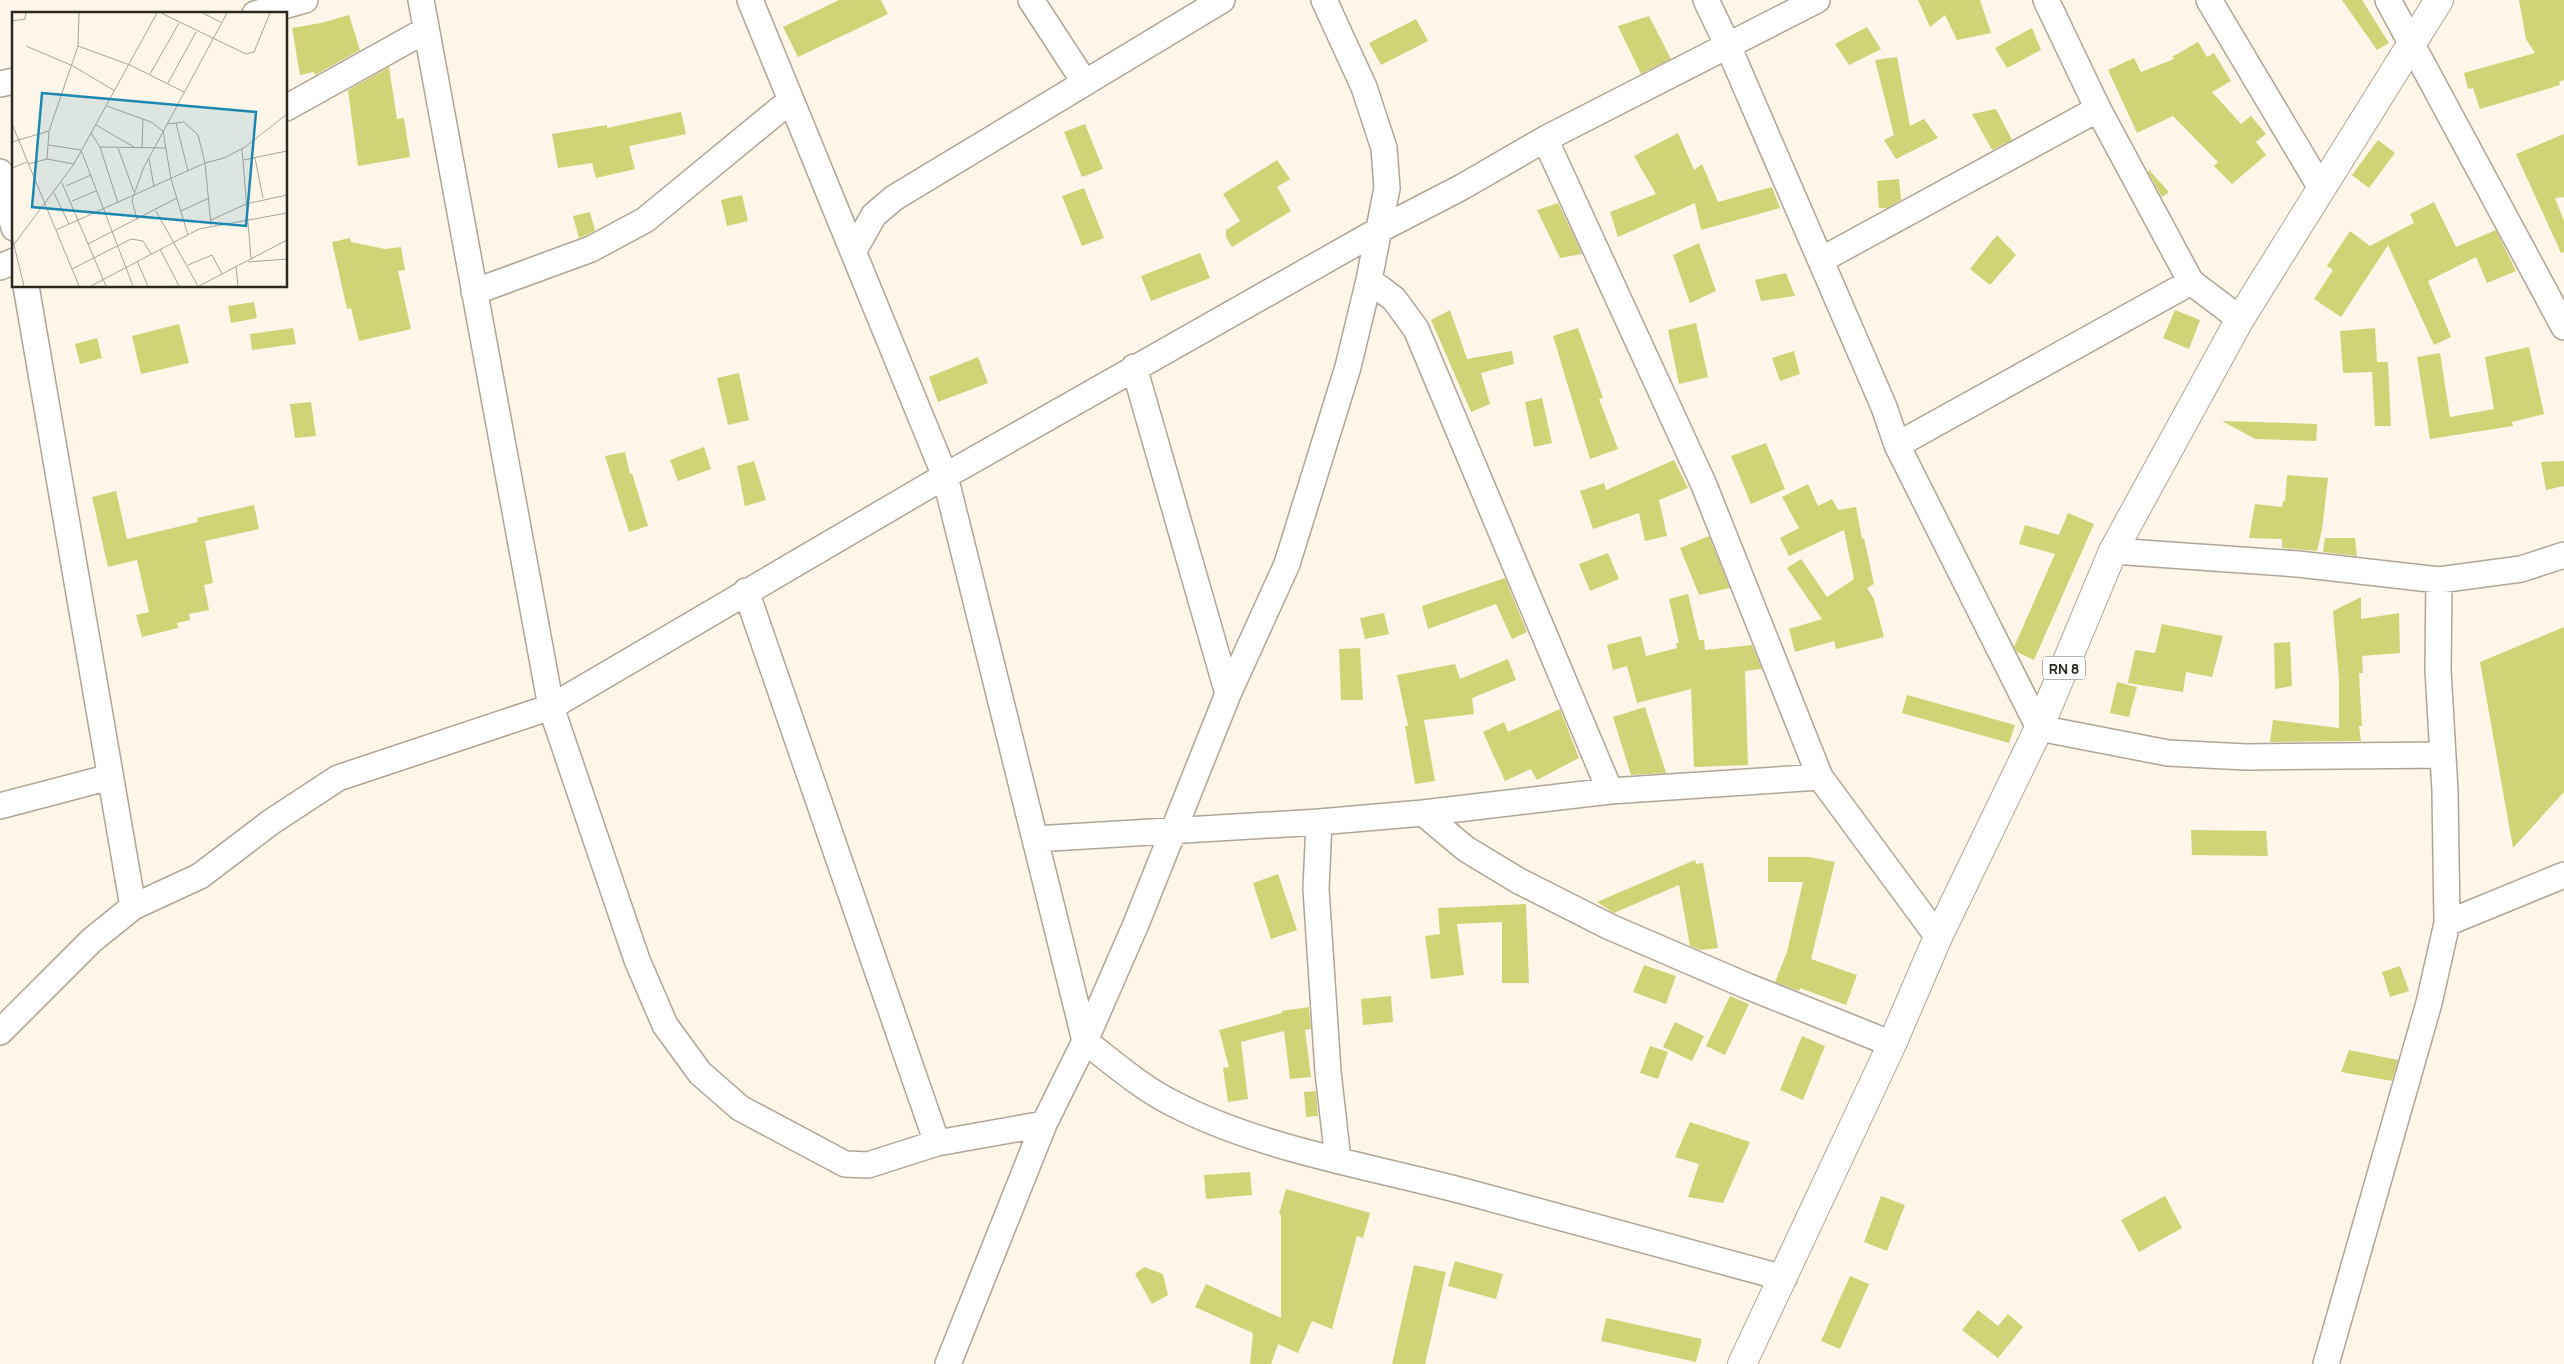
<svg xmlns="http://www.w3.org/2000/svg" width="2564" height="1364" font-family="Manrope,sans-serif">
	<rect width="100%" height="100%" fill="#fef6e9"/>
	<path fill="#d1d377" d="M839,0h42l7,14 -90,43 -15,-30z
		M1918,0h62l11,33 -34,7 -12,-25 -15,12z
		M2342,0h20l27,43 -12,7z
		M2519,0h45v80l-5,2 1,3 -80,24 -7,-21 -5,1 -4,-16 71,-20 -9,-14z
		M349,15l11,35 -45,25 -1,-3 -14,3 -8,-47 29,-5z
		M1649,16l22,43 -30,15 -23,-48z
		M1416,19l12,22 -47,24 -12,-22z
		M1867,27l14,22 -32,16 -14,-21z
		M2032,28l9,22 -34,18 -12,-20z
		M2198,42l9,15 7,-4 17,28 -19,11 29,32 10,-8 15,18 -10,8 10,13 -34,29 -18,-18 4,-4 -45,-46 -36,17 -29,-63 26,-12 7,14 33,-13 -2,-2z
		M1897,57l13,69 14,-7 14,19 -42,21 -12,-19 10,-5 -19,-75z
		M389,67l8,52 7,-1 6,39 -52,9 -10,-76z
		M1996,109l16,31 -20,10 -20,-36z
		M681,112l5,22 -57,12 6,23 -39,9 -4,-15 -34,5 -6,-34 55,-9v3z
		M1085,124l18,45 -21,8 -18,-45z
		M1678,133l16,37 8,-6 16,38 54,-15 8,21 -79,22 -6,-27 -77,34 -8,-25 46,-18 -22,-38z
		M2564,134v63l-9,1 9,23v31l-3,1 -45,-99z
		M2378,140l17,13 -26,35 -17,-13z
		M1277,160l13,19 -13,8 14,24 -59,36 -6,-10v-7l14,-9 -17,-27z
		M2149,170l20,22 -7,5 -14,-25z
		M1899,179l2,21 -14,8h-8l-2,-27z
		M1084,188l20,50 -22,8 -20,-50z
		M742,195l6,26 -21,5 -6,-26z
		M2434,202l22,45 40,-17 20,41 -29,12 -11,-26 -48,24 23,56 -17,8 -46,-100 -47,72 -27,-18 19,-29 -6,-4 23,-35 20,15 44,-23 -4,-9z
		M1558,203l16,33 8,18 -22,4 -23,-48z
		M590,212l5,19 -16,7 -6,-22z
		M1997,235l19,20 -26,30 -20,-16z
		M350,238l1,4 34,7 16,-2 4,23 -7,1 13,58 -52,12 -8,-33 -4,1 -15,-67z
		M1699,243l17,48 -26,12 -17,-48z
		M1200,253l10,25 -59,23 -10,-25z
		M1786,273l9,23 -34,5 -6,-21z
		M254,302l3,16 -26,5 -3,-17z
		M1450,310l17,49 45,-8 2,13 -33,9 9,31 -19,8 -40,-92z
		M2175,310l25,10 -11,29 -26,-11z
		M1696,323l12,54 -29,7 -11,-54z
		M179,324l10,39 -48,11 -9,-38z
		M293,328l3,16 -44,6 -2,-16z
		M1578,328l25,70 -4,1 19,50 -28,10 -37,-123z
		M2375,328l2,34h11l3,64h-16l-3,-54 -29,1 -3,-42z
		M97,338l5,20 -22,6 -5,-20z
		M2529,347l15,67 -32,8 1,4 -83,13 -13,-82 23,-4 10,64 44,-8 -9,-52z
		M1794,351l6,23 -20,7 -8,-23z
		M978,357l10,26 -50,19 -9,-25z
		M739,373l10,47 -21,5 -11,-47z
		M1542,398l10,45 -18,4 -9,-45z
		M311,402l5,34 -21,2 -5,-34z
		M2222,421l95,3 -1,17 -61,-2z
		M1766,443l19,46 -34,15 -20,-48z
		M704,447l7,22 -33,12 -8,-21z
		M625,452l5,22 2,-1 16,53 -19,6 -24,-76z
		M1674,460l14,28 -29,12 8,36 -22,5 -6,-28 -46,16 -13,-38 24,-8 2,7z
		M754,461l12,39 -21,6 -8,-40z
		M2564,461v25l-18,4 -5,-28z
		M2287,475l41,3 -6,52 -5,21 -35,-3v-9l-33,-1 6,-34 27,3 1,-6h2z
		M1808,484l10,22 14,-7 6,11 18,-3 6,32 2,-1 10,46 -7,4 7,11 10,38 -48,12 -2,-8 -39,11 -6,-23 33,-10 -35,-51 14,-9 26,38 27,-18 -10,-49 -55,26 -9,-18 19,-10 -17,-31z
		M116,491l11,48 71,-17 -1,-4 57,-13 5,24 -54,12 8,42 -9,2 5,25 -20,4 1,6 -13,3 1,5 -36,9 -6,-22 13,-3 -12,-52 -29,7 -16,-70z
		M2068,513l26,11 -60,136 -17,-8 -3,-5 41,-93 -36,-10 6,-19 34,10z
		M1709,536l21,52 -31,7 -19,-47z
		M2325,538h30l2,18 -34,-4z
		M1608,553l11,26 -29,12 -11,-27z
		M1505,578l22,54 -15,7 -16,-35 -68,25 -6,-23z
		M1688,594l11,46h5l1,10 47,-5 10,24 -17,2 3,94 -54,2 -3,-78 -54,14 -10,-37 -14,4 -6,-25 34,-9 5,20 31,-8 -1,-5h3l-10,-44z
		M2361,597v22l38,-6 1,40 -38,3 1,17h-4l3,53h-3l2,15 -91,1 3,-22 66,8v-49l-6,-68z
		M1384,613l5,21 -24,5 -5,-21z
		M2162,624l61,12 -11,41 -26,-5 -3,20 -55,-9 7,-33 20,3z
		M2564,627v165l-51,56 -33,-186z
		M2290,642l2,44 -17,3 -1,-46z
		M1360,648l3,52h-22l-2,-51z
		M1508,659l8,21 -44,18 2,16 -50,6 11,61 -20,3 -10,-58h3l-11,-51 58,-11 5,15z
		M2117,682l20,5 -8,30 -19,-4z
		M1907,695l108,30 -6,18 -107,-30z
		M1645,707l21,66 -35,2 -18,-58z
		M1560,709l19,49 -42,22 -6,-11 -26,12 -22,-49 21,-10 4,10z
		M2191,830l75,1 2,25 -76,-1z
		M1768,857h41l26,5 -24,97 46,16 -11,30 -46,-17 -1,3 -24,-9 12,-30 16,-70h-35z
		M1695,860l1,4 7,-1 15,85 -17,2 -11,-4 -11,-61 -65,28 -17,-11z
		M1278,874l19,56 -26,9 -18,-56z
		M1526,904l3,79h-27v-61l-45,2 7,51 -33,4 -6,-43 15,-2 -2,-26z
		M1644,965l32,11 -10,28 -33,-12z
		M2400,966l9,25 -19,6 -8,-25z
		M1391,996l2,26 -30,3 -2,-26z
		M1730,996l19,8 -24,51 -19,-9z
		M1309,1007l2,22 -6,1 6,47 -21,2 -6,-48 -43,11 7,57 -20,3 -5,-34 6,-1 -10,-37 63,-17v-2z
		M1675,1022l29,14 -12,25 -29,-14z
		M1802,1036l23,10 -22,54 -23,-10z
		M1650,1046l18,6 -10,27 -18,-6z
		M2349,1050l49,10 -6,21 -51,-9z
		M1316,1091l2,25 -12,1 -2,-25z
		M1690,1122l60,20 -27,61 -35,-6 11,-33 -24,-7z
		M1250,1172l2,23 -46,4 -2,-24z
		M1286,1189l84,24 -7,25 -6,-2 -25,93 -20,-8 -14,32 -20,-9 -7,20h-21l3,-31 -58,-26 11,-23 75,34v-103l-2,-1z
		M1881,1196l24,9 -18,46 -23,-9z
		M2165,1196l17,32 -43,24 -18,-32z
		M1455,1261l48,13 -7,25 -48,-13z
		M1414,1265l32,7 -21,92h-33z
		M1144,1267l19,7 5,21 -16,9 -17,-30z
		M1850,1276l19,8 -29,65 -19,-8z
		M1978,1310l20,16 10,-12 15,13 -25,31 -36,-28z
		M1606,1318l96,21 -6,23 -95,-21z"/>
	<g fill="none" stroke-linecap="round" stroke-linejoin="round">
		<defs>
			<path id="minor" d="M421,0l130,707 86,253 28,65 35,48 40,35 105,56 23,1 69,-22 107,-19
				M750,0l195,476 140,565c28,22 57,47 89,63 87,45 195,62 289,87 107,28 214,57 321,87
				M1031,0l54,83
				M1706,0l22,46 156,361 13,38 142,283 129,25 78,4 197,-2
				M2046,0l52,109 93,173 49,37
				M2209,0l112,188
				M2388,0l176,327
				M255,14l50,-14
				M0,84l14,-3
				M286,108l140,-78
				M1545,139l159,346 116,292 118,160
				M0,172l14,56
				M853,252l21,-37 20,-17 328,-198
				M1821,260l277,-151
				M0,267l14,-6
				M1369,280l25,19 22,30 194,462
				M26,286l107,621
				M474,292l117,-43 54,-29 146,-120
				M1134,367l94,327
				M1897,445l294,-163
				M2113,551l185,13 141,16 82,-11 43,-14
				M746,591l191,552
				M0,806l110,-29
				M1423,813l43,36 53,32 91,46 137,59 145,58
				M1319,822l-3,67 12,183 10,88
				M1035,839l284,-17 104,-9 187,-22 210,-14
				M2447,923l117,-48
				M0,1032l92,-92 41,-33 67,-31 71,-54 67,-44 213,-71 394,-231 434,-246 83,-43 83,-48 272,-139
				M948,1364l96,-240 41,-83 51,-117 92,-230 59,-130 61,-197 21,-87 18,-92 -3,-40 -20,-61 -40,-87
				M2326,1364l103,-361 18,-80 -2,-132 -7,-121 1,-90"/>
			<path id="primary" d="M1742,1364l150,-320 46,-107 101,-209 74,-177 127,-232 199,-319"/>
		</defs>
		<use href="#minor" stroke="#aea596" stroke-width="28"/>
		<use href="#primary" stroke="#aea596" stroke-width="30"/>
		<use href="#minor" stroke="#fff" stroke-width="25"/>
		<use href="#primary" stroke="#fff" stroke-width="28"/>
	</g>
	<g text-anchor="middle" dominant-baseline="central" stroke-width="4.5" stroke-linejoin="round" paint-order="stroke">
		<rect fill="#fff" stroke="#6b6864" stroke-width="1" x="2043" y="656.5" width="42" height="23" rx="4"/>
		<g font-size="14" font-weight="bold" fill="#2b2721">
			<text x="2064" y="668">RN 8</text>
		</g>
	</g>
	<g transform="translate(12 12)">
		<rect width="275" height="275" fill="#fef6e9"/>
		<path fill="none" stroke="#aaa399" stroke-width="1" d="M149,1l85,41 8,-2 16,-39M191,1l19,10M0,9l13,-2 1,-6M14,34l47,20 42,25M66,34l52,19 54,27M138,62l29,-51M156,71l28,-51M95,94l44,16 12,9 8,48 17,56M164,111l12,48M0,112l67,162M155,112l17,-2 14,13 7,28 6,62M84,113l38,22M79,121l9,14 18,56M0,130l37,-11M36,133l33,5 52,136M88,135l66,1M130,135l1,-28M106,136l16,44M230,137l9,110M243,146l8,40M35,147l2,-28 29,-85 1,-33M137,147l5,28M231,148l44,-9M16,152l19,-5 27,5M0,156l15,-6M50,171l44,103M54,174l25,-11M42,181l15,31M60,189l24,-10M144,199l42,75M169,199l28,-13M125,208l-5,-20 11,-31 84,-156M199,208l35,-16 41,-9M44,218l149,-67 19,-5 21,-11 42,-33M0,225l12,49M76,232l89,-46M0,235l62,-83 83,-151M148,237l19,37M125,249l11,25M236,250l39,-3M176,253l24,-10 10,19M224,255l2,19M60,257l59,-30 12,2 8,13M79,274l108,-57 88,-16M187,274l88,-46"/>
		<path fill="#1c88af" fill-opacity="0.15" stroke="#1c88af" stroke-width="2.5" d="M30,81l214,19 -10,114 -214,-19z"/>
		<rect width="275" height="275" fill="none" stroke="#2b2721" stroke-width="2.5"/>
	</g>
</svg>
